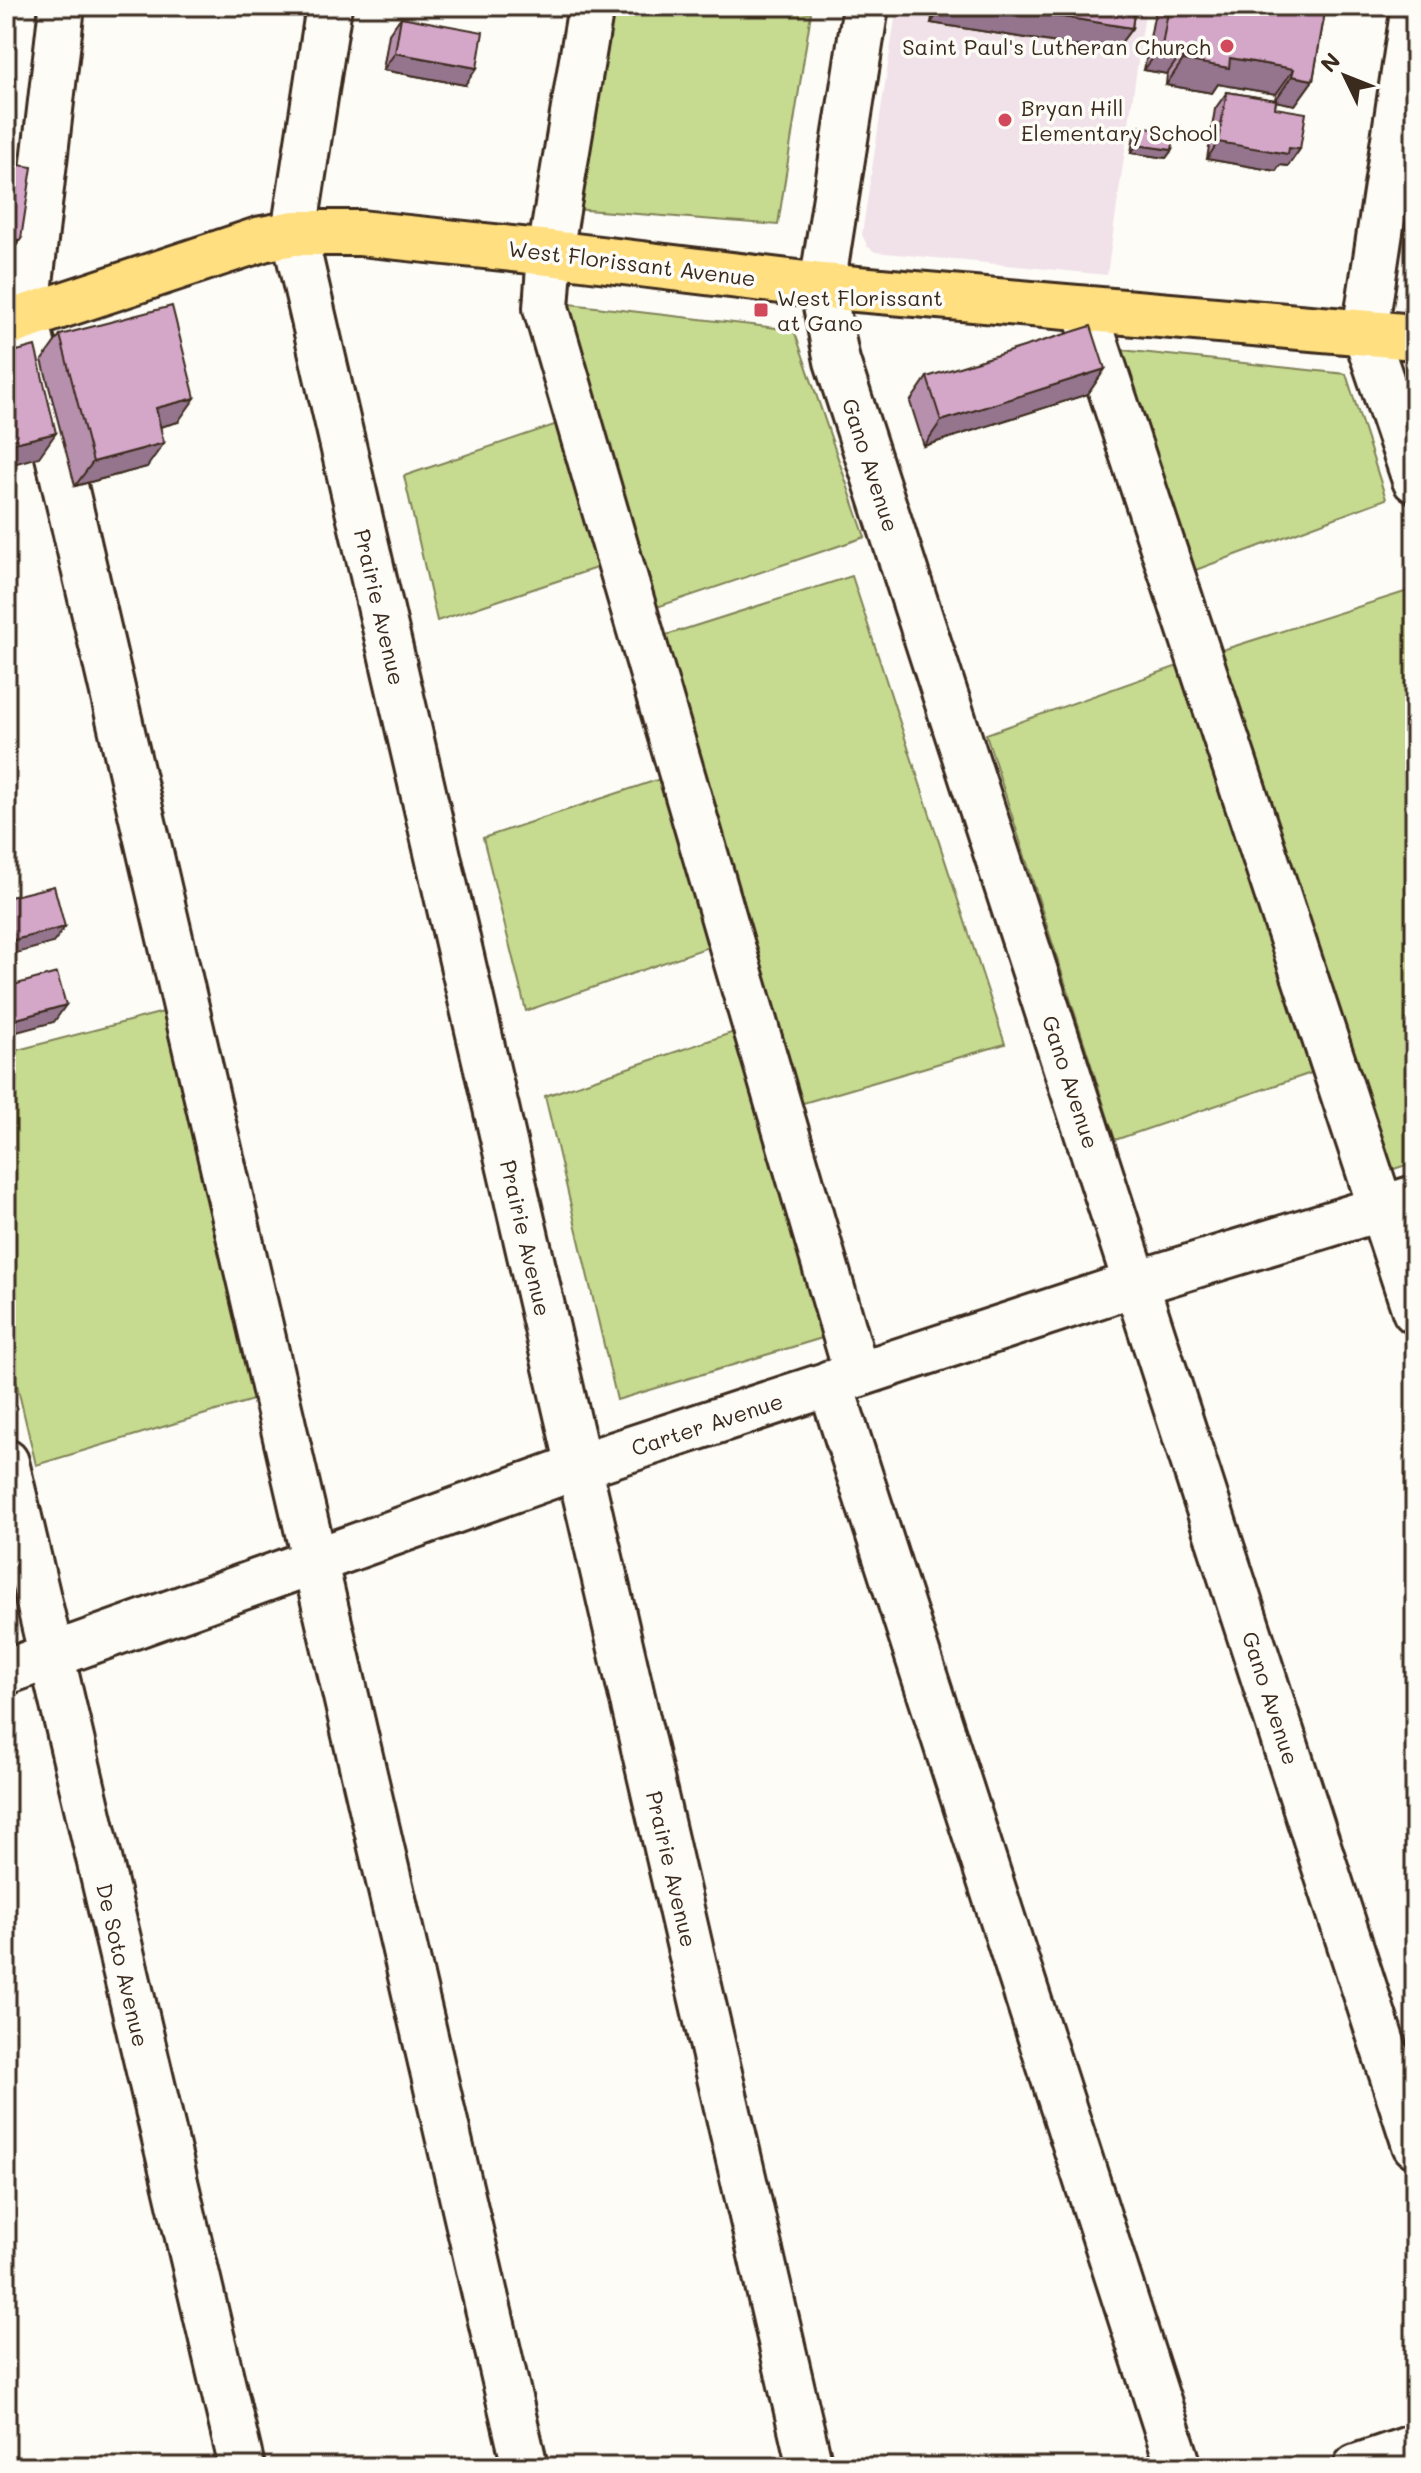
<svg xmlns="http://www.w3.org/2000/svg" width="1421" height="2473" font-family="Mali,sans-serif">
	<rect width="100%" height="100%" fill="#fdfcf7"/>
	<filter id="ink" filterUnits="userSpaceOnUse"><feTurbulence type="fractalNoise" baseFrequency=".0125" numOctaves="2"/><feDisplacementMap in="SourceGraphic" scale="16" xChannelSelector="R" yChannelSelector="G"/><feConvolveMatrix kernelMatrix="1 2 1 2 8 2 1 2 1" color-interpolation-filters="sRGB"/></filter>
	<g filter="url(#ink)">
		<path fill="#f1e2e9" d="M897,6h249l-39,269 -232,-23 -8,-6 -5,-12z"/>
		<path fill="#c6da90" stroke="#808257" stroke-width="2" d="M608,6h163l40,7 -33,212 -204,-16z
			M561,303l233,27 71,207 -214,72z
			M1112,349l234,25 40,125 -201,75z
			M566,421l39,144 -168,56 -33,-145z
			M852,576l153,468 -212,62 -136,-468z
			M1411,590l4,14v558l-33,11 -169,-520z
			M1189,662l128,409 -202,69 -129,-406z
			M663,778l54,166 -191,67 -43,-173z
			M171,1010l85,389 -220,66 -30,-127v-285z
			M740,1030l92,305 -215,65 -72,-304z"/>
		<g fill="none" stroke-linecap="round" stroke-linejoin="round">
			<defs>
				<path id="minor" d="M62,6l-36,312 499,2149
					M329,6l-35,227 516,2234
					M591,6l-41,247 -4,55 311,1067
					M866,6l-44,280 15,75 578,1784
					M1414,6l-49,326 50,148
					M1086,314l329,997
					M830,1383l349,1084
					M6,1462l236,1005
					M6,1672l573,-206 558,-183 278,-85
					M1356,2467l59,-20"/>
				<path id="major" d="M6,324l256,-85 32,-6h66l190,20 272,33 593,51"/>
			</defs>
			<use href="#minor" stroke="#3b2a1e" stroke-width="50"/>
			<use href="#major" stroke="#3b2a1e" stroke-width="50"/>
			<use href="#minor" stroke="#fdfcf7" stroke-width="44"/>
			<use href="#major" stroke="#ffdf80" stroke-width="44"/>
		</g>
		<path fill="#b690ad" stroke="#3b2a1e" stroke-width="2" d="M934,6h201l-3,22 -18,24 -183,-29z
			M1156,6h170l-13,74 -18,25 -19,-4 -1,7 25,41 -12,17 -8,-1 -4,6 -69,-12 8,-50 12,-17 48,8 1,-6 -58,-10 -6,9 -46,-8 1,-11 -23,-4z
			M401,17l64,68 -82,-15 6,-36z
			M1140,126l32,24 -6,8 -35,-5 3,-18z
			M60,335l118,87 -18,5 -13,40 -72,19 -33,-126z
			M1105,369l-17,25 -164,52 -14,-44 17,-25z"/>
		<path fill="#94758d" stroke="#3b2a1e" stroke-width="2" d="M943,6h52l137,22 -18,24 -183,-29z
			M1162,46l22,4 -17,24 -23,-4z
			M395,53l82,15 -12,17 -82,-15z
			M1230,58l64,11 -18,25 -58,-10 -6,9 -46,-8 17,-25z
			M1292,76l21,4 -18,25 -20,-4z
			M1218,142l71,6 11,1 -12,17 -8,-1 -4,6 -69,-12z
			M1137,145l35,5 -6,8 -35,-5z
			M21,239l-15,21v-16z
			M1105,369l-17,25 -164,52 17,-25z
			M195,398l-17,24 -40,11 18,-25z
			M56,433l-17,24 -33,9v-21z
			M164,443l-17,24 -72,19 18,-24z
			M65,927l-12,16 -47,13v-14z
			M66,1005l-12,17 -48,13v-13z"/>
		<path fill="#d4a7c9" stroke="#3b2a1e" stroke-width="2" d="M995,6h140l-3,22z
			M1169,6h157l-13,74 -21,-4 2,-7 -64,-11 -1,10 -46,-8 1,-10 -22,-4z
			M401,17l82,15 -6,36 -82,-15z
			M1227,92l49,8 -1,8 31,5 -6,36 -11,-1 -1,6 -70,-12z
			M1140,126l35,6 -3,18 -35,-5z
			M6,163l26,4 -11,72 -15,5z
			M172,306l23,92 -39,10 8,35 -71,19 -33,-127z
			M1091,326l14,43 -164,52 -14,-44z
			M35,346l21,87 -50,12v-91z
			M6,782l3,13 -3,1z
			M54,886l11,41 -59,15v-44z
			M57,973l9,32 -60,17v-35z"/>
	</g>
	<g fill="#d1495b" stroke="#fdfcf7" stroke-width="3">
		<circle cx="1227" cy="46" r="8"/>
		<circle cx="1005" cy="120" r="8"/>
		<rect x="753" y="302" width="16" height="16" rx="4"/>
	</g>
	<g text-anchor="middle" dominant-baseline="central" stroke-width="7" stroke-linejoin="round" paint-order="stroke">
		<g font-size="22" fill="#3b2a1e" stroke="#fdfcf7" text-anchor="start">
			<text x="1211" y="46" text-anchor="end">Saint Paul's Lutheran Church</text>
			<text x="1021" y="107">Bryan Hill<tspan x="1021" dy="25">Elementary School</tspan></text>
			<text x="777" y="297">West Florissant<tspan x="777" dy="25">at Gano</tspan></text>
		</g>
		<g font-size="22" fill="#3b2a1e" stroke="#fdfcf7">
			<text transform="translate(632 263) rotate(7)">West Florissant Avenue</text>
			<text transform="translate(871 465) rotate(72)">Gano Avenue</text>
			<text transform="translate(380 607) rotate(77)">Prairie Avenue</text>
			<text transform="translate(1071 1082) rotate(72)">Gano Avenue</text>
			<text transform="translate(526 1238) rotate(77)">Prairie Avenue</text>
			<text transform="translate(707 1424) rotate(-18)">Carter Avenue</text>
			<text transform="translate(1271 1698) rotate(72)">Gano Avenue</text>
			<text transform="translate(672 1869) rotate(77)">Prairie Avenue</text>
			<text transform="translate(123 1965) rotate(77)">De Soto Avenue</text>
		</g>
	</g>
	<rect width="1421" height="2473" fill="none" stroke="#fdfcf7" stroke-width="32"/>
	<rect x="16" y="16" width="1389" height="2441" fill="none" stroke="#3b2a1e" stroke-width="3" filter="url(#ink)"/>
	<g transform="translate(1345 76) rotate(313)" stroke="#fdfcf7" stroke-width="6" paint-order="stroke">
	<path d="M0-6L14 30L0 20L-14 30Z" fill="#3b2a1e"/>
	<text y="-12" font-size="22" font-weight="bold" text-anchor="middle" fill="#3b2a1e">N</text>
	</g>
</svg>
